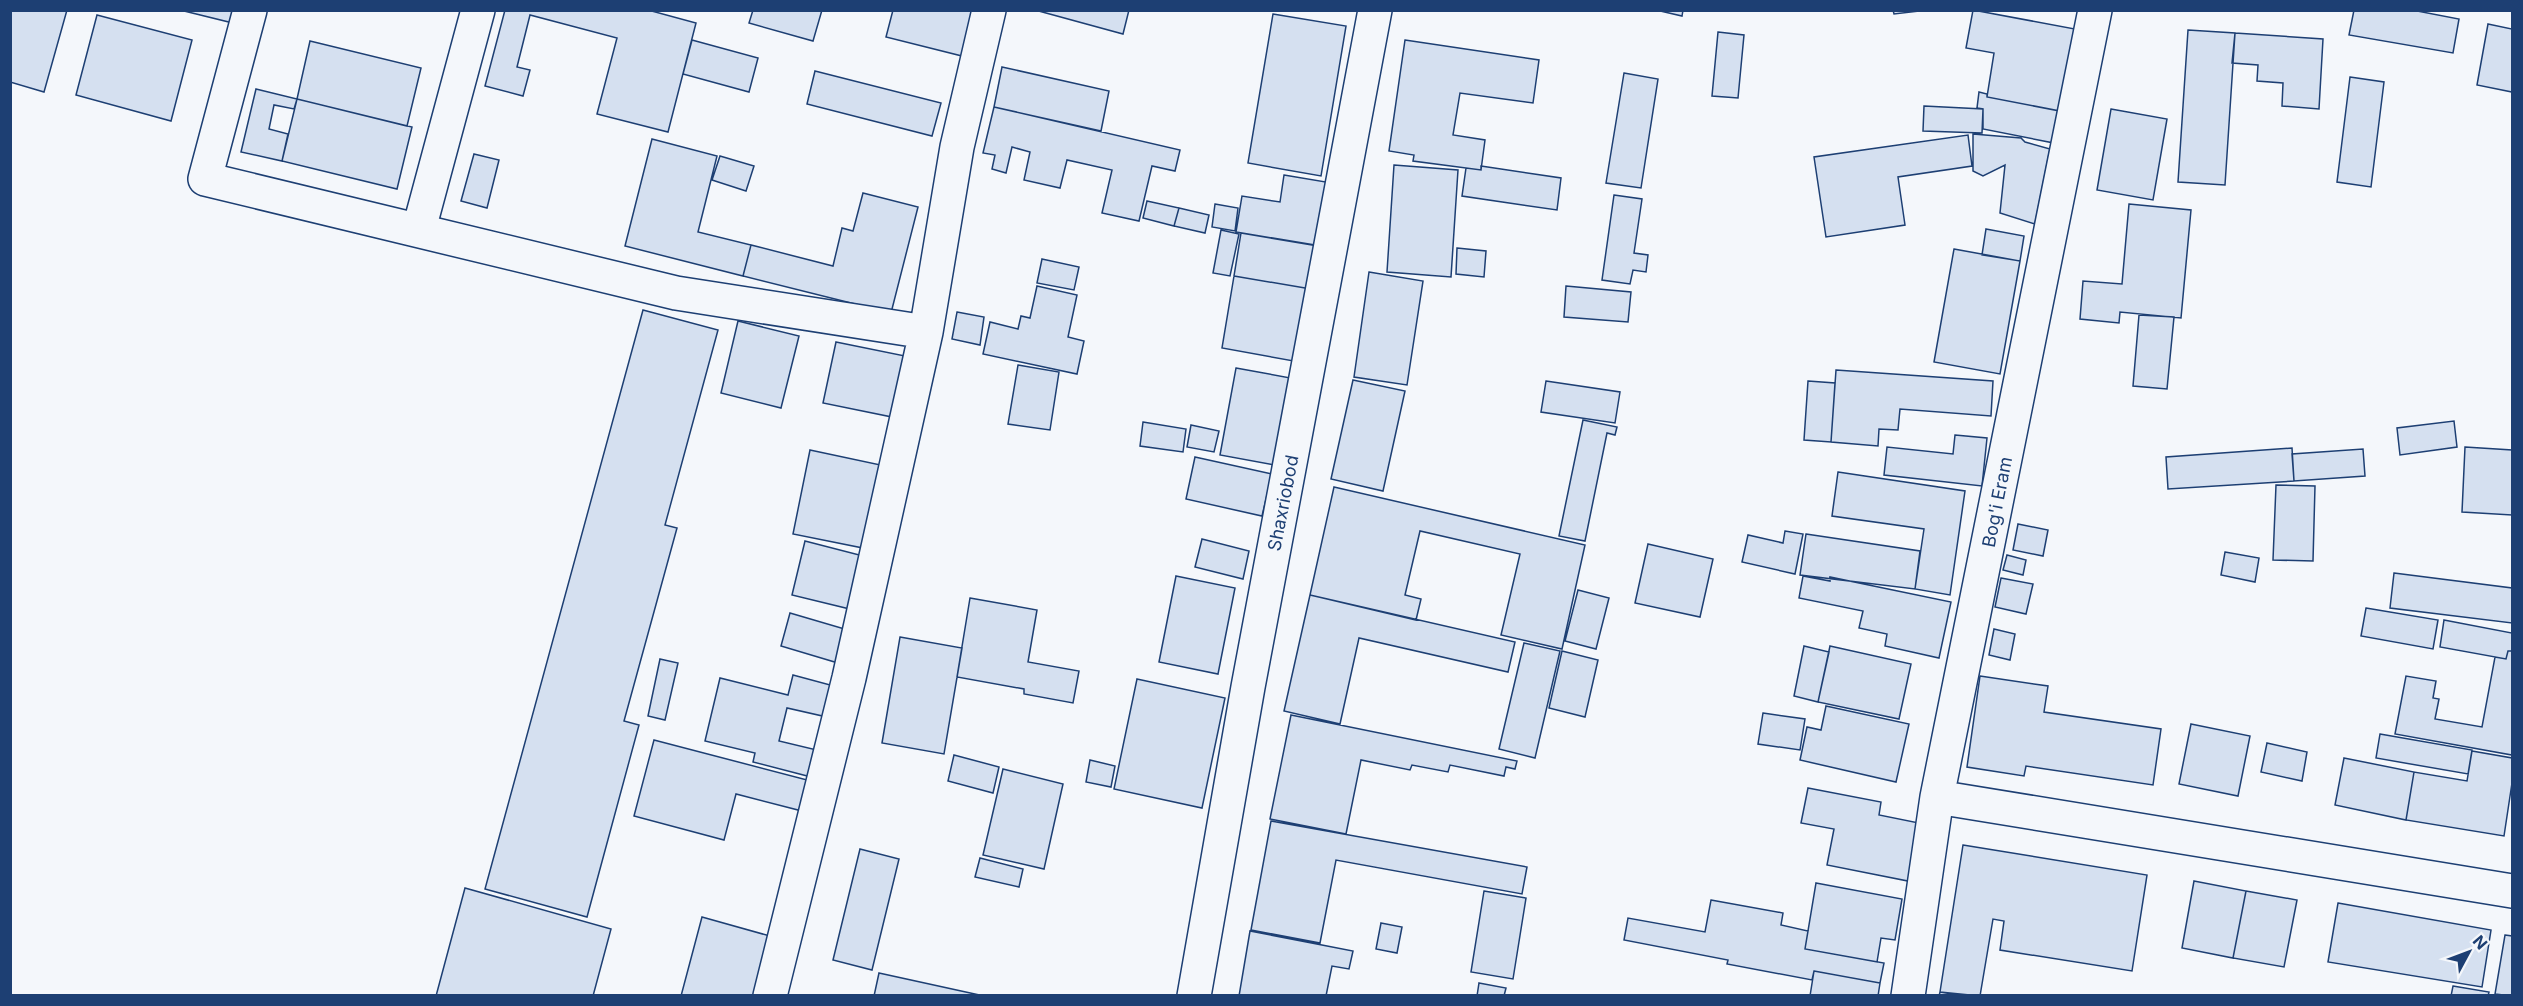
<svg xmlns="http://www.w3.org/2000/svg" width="2523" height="1006" font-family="Inter,sans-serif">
	<rect width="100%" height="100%" fill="#f4f7fb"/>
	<path fill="#d5e0f0" stroke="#1d3f73" stroke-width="1.5" d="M10,10h57l-23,82 -34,-10z
		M180,10h64l-3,15z
		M505,10h143l48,13 -28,109 -71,-18 20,-76 -87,-23 -13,52 13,3 -7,26 -38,-10z
		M753,10h69l-9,31 -64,-18z
		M893,10h85l-12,47 -80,-20z
		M1035,10h94l-6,24z
		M1656,10h27l-1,6z
		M1893,10h35l-34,4z
		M1973,10l102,19 -15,82 -73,-14 7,-44 -28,-5z
		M2354,10h58l47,9 -6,34 -104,-18z
		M1273,14l73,12 -25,150 -73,-13z
		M97,15l95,25 -21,81 -95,-26z
		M2488,24l24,5v63l-35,-7z
		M2188,30l47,3 -10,152 -47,-3z
		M1718,32l26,3 -6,63 -26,-2z
		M2235,33l88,6 -4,70 -37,-3 1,-23 -26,-2 1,-16 -26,-2z
		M692,40l66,18 -9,34 -66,-18z
		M1405,40l134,20 -6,43 -73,-10 -7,42 32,5 -4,30 -68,-9 1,-6 -25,-4z
		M310,41l111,27 -14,58 -110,-27z
		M1002,67l107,24 -8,40 -107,-24z
		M815,71l126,32 -9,33 -125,-32z
		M1624,73l34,6 -17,109 -35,-5z
		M2350,77l34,5 -13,105 -34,-5z
		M256,89l41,10 -3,10 -20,-4 -5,24 19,5 -6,27 -41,-9z
		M1979,92l8,2v3l73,14 -6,32 -71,-14v-20l-6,-1z
		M297,99l115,28 -15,62 -115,-28z
		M1924,106l59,3 -1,24 -59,-2z
		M994,107l186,43 -5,21 -23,-5 -13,55 -37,-8 10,-43 -45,-10 -7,28 -36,-8 6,-28 -18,-5 -6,26 -14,-4 3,-14 -12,-2z
		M2111,109l56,10 -14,81 -56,-10z
		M1973,134l48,4 4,4 25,7 -15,75 -35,-11 5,-48 -22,11 -10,-5z
		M1968,135l4,31 -74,11 7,48 -79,12 -12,-80z
		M652,139l65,17 -19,76 53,13 -8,31 -118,-30z
		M474,154l25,6 -12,48 -26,-7z
		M720,156l34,10 -8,25 -34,-11z
		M1394,165l64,5 -7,107 -64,-5z
		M1481,166l80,12 -4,32 -95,-14 4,-28 15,2z
		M1284,175l48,8 -11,63 -85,-14 6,-36 38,6z
		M863,193l55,14 -27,106 -148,-37 8,-31 82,21 9,-38 11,3z
		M1614,195l28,4 -8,54 14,2 -2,17 -13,-2 -3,14 -28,-4z
		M1147,201l32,7 -5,18 -31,-8z
		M1215,204l23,4 -3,23 -23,-4z
		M2129,204l62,6 -10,108 -61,-6 -1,11 -39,-4 3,-38 39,3z
		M1179,208l30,7 -4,18 -31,-7z
		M1986,229l38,7 -4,25 -38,-6z
		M1221,230l18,4 -9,42 -17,-3z
		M1241,233l77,13 -7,43 -77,-13z
		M1457,248l29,3 -2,26 -28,-3z
		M1954,249l66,12 -20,113 -66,-12z
		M1042,259l37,8 -5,23 -37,-7z
		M1369,272l54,9 -16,104 -53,-8z
		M1234,276l77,13 -12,73 -77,-14z
		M1037,286l40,9 -9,42 16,4 -7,33 -94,-20 7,-32 28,7 3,-13 9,2z
		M1566,286l65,6 -3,30 -64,-5z
		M643,310l75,20 -53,195 12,3 -53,193 15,4 -52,192 -102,-28z
		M957,312l27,5 -4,28 -28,-6z
		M2139,315l35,2 -7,72 -34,-3z
		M738,321l61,15 -18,72 -60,-15z
		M836,342l74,15 -13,61 -74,-15z
		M1018,365l41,7 -9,58 -42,-6z
		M1236,368l60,11 -16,87 -60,-11z
		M1836,370l157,11 -2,35 -91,-7 -2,21 -19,-1 -1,17 -47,-4z
		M1353,380l52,11 -22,100 -52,-12z
		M1546,381l74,11 -5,31 -74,-11z
		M1808,381l27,2 -4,59 -27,-2z
		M1583,420l34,7 -2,8 -8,-2 -22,108 -26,-5z
		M2454,421l3,26 -57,8 -3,-27z
		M1143,422l43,7 -3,23 -43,-6z
		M1191,425l28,6 -5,21 -27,-5z
		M1955,435l32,3 -5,48 -98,-11 3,-28 66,7z
		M2465,447l47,3v65l-50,-3z
		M2292,448l2,33 -126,8 -2,-32z
		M2363,449l2,27 -71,5 -2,-27z
		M810,450l80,17 -17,83 -80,-16z
		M1195,457l77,17 -10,42 -76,-17z
		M1838,472l127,19 -15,104 -35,-6 9,-60 -92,-13z
		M2276,485l39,1 -2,75 -40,-1z
		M1334,487l251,58 -23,104 -61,-14 19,-81 -100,-23 -15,64 16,4 -5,21 -106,-25z
		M2018,524l30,6 -5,26 -30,-6z
		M1785,531l18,3 -8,40 -53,-12 6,-27 35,8z
		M1806,534l114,17 -5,38 -115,-14z
		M1202,539l47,12 -6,28 -48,-12z
		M805,541l66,17 -13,53 -66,-16z
		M1648,544l65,15 -13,58 -65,-14z
		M2225,552l34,6 -4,24 -34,-7z
		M2007,555l19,5 -3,15 -20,-5z
		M2394,573l118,15v35l-122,-15z
		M1176,576l59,12 -17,86 -59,-12z
		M1803,576l27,5v-4l121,25 -12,56 -54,-12 2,-12 -28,-6 4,-17 -64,-13z
		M2001,578l32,6 -7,30 -31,-7z
		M1578,590l31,8 -13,51 -31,-8z
		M1310,595l205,47 -7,30 -149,-34 -19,86 -56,-13z
		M970,598l67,12 -9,52 51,9 -6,32 -49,-9v-5l-67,-12z
		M2366,608l72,12 -5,29 -72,-13z
		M790,613l58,17 -10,33 -57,-17z
		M2444,620l68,13v18h-4l-2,8 -66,-12z
		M1994,629l21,5 -5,26 -21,-5z
		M900,637l62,11 -18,106 -62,-11z
		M1524,643l36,8 -25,107 -36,-9z
		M1804,646l25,6 -11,50 -24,-6z
		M1830,646l81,18 -12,55 -81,-17z
		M1562,651l36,9 -13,57 -36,-9z
		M2508,651h4v104l-117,-21 11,-58 30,5 -3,17 6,1 -4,20 47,8 13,-70 11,2z
		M660,659l18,4 -13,57 -17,-4z
		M793,675l41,11 -7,31 -40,-9 -8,33 42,10 -6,27 -62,-16 2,-9 -50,-12 15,-63 68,17z
		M1980,676l68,10 -4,26 117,17 -8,56 -127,-19 -2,10 -57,-9z
		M1137,679l88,19 -23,110 -88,-19z
		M1826,706l83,18 -13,58 -96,-22 7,-33 14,3z
		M1763,713l42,6 -5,31 -42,-6z
		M1291,715l226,46 -2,8 -9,-2 -2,9 -54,-11 -2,7 -36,-7 -2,5 -49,-10 -15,74 -76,-15z
		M2191,724l59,12 -12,60 -59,-12z
		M2380,734l92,16 -4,24 -92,-16z
		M654,740l157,41 -9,30 -66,-17 -12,46 -90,-24z
		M2267,743l40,9 -5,29 -41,-9z
		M2472,751l40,7v25l-8,53 -98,-16 8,-48 53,9z
		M954,755l45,12 -6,26 -45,-12z
		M2344,758l70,14 -8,48 -71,-15z
		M1090,760l25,6 -4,21 -25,-5z
		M1003,769l60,15 -19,85 -61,-14z
		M1808,788l73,14 -2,13 40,8 -11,58 -81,-16 7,-36 -33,-6z
		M1271,821l256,46 -5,27 -186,-34 -16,83 -69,-13z
		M1963,845l184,30 -15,96 -132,-21 4,-29 -11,-2 -13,77 -40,-4z
		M860,849l39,10 -27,111 -39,-10z
		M980,858l43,11 -4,18 -44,-10z
		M2194,881l52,10 -13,67 -51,-10z
		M1816,883l86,16 -7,41 -14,-2 -4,24 -72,-13z
		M465,888l146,41 -18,67h-157z
		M1484,891l42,7 -13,81 -42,-7z
		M2246,891l51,9 -13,67 -51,-9z
		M1711,900l72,13 -2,12 27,6 -3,18 79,14 -4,20 -66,-12 -2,9 -85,-16 1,-4 -104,-20 4,-22 77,14z
		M2338,903l153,27 -9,57 -154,-25z
		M702,917l75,21 -15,58h-81z
		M1381,923l21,4 -5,26 -21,-4z
		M1250,931l103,20 -4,18 -17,-3 -6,30h-87z
		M2505,935l7,1v60l-17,-2z
		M1814,971l66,12 -2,13h-68z
		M879,973l105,23h-110z
		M1479,983l27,5 -2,8h-27z
		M2453,986l36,6 -1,4h-37z
		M1940,992l24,4h-25z"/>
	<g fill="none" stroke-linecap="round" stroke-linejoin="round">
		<defs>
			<path id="street" d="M250,10l-45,169 471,114 250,39
				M419,229l59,-219
				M1937,797l575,94
				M770,996l79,-318 77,-346 31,-185 32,-137
				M1194,996l54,-309 127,-677
				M1908,996l29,-199 158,-787"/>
		</defs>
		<use href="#street" stroke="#1d3f73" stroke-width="36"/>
		<use href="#street" stroke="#f4f7fb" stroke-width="33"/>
	</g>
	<g text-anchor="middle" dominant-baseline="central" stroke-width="4.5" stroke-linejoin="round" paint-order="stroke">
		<g font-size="18" fill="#1d3f73" stroke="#f4f7fb">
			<text transform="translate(1997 502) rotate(-79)">Bog'i Eram</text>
			<text transform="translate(1283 503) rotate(-79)">Shaxriobod</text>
		</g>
	</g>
	<rect width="2523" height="1006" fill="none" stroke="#1d3f73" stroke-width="24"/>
	<g transform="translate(2469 952) rotate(49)" stroke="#f4f7fb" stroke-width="4.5" paint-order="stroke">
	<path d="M0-4.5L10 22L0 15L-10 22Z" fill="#1d3f73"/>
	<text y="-9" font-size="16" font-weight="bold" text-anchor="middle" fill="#1d3f73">N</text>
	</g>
</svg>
